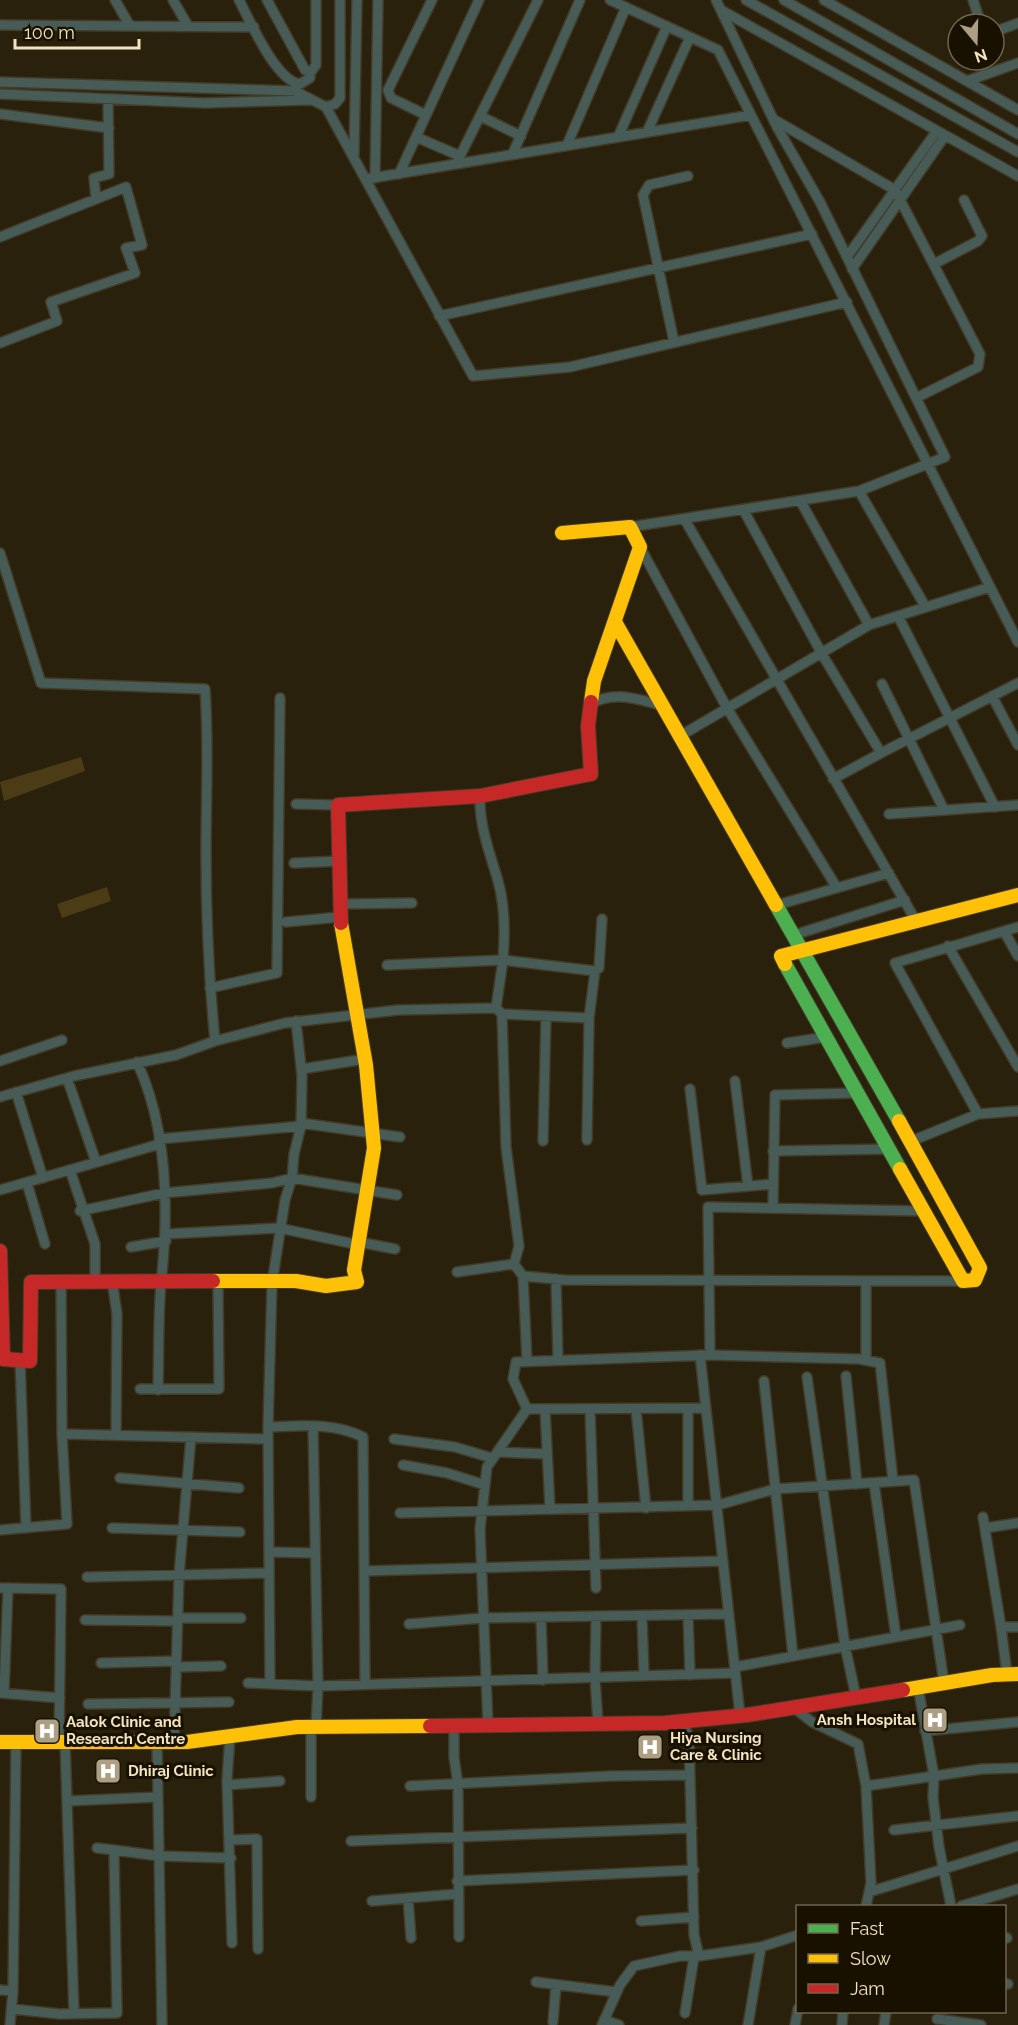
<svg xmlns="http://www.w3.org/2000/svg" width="1018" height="2025" font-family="Raleway,sans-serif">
	<rect width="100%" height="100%" fill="#29210c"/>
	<path fill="#4b3c16" d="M81,757l4,14 -81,30 -4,-19z
		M107,887l4,14 -49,17 -5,-14z"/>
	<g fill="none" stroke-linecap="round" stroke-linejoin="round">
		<defs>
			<path id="street" d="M115,0l15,26
				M173,0l15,26
				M239,0c11,21 37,81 61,84l10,-6v-5
				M267,0l38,70 5,3 6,-8v-65
				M610,0l108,50 300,592
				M746,0l272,152
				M784,0l234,134
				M824,0l194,110
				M973,0l8,24
				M721,10l297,166
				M0,25l254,2
				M994,32l24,-9
				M967,81l51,-18
				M0,82l295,9 31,16 9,-3 5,-6v-98
				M0,94l205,9 106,-3
				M326,107l147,269 97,-9 277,-65
				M0,114l109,14
				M426,115l-35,-17 -3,-8 44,-90
				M480,116l41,20
				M773,119l122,71 85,164 -2,13 -62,31
				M647,132l43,-95
				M416,137l44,19
				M618,137l49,-111
				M567,145l59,-138
				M513,153l67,-153
				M354,155l3,-155
				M456,164l82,-164
				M399,174l80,-174
				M375,178l3,-178
				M366,179l385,-64
				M0,237l96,-38 -2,-21 15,-4 -1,-74
				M847,257l89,-125
				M934,264l44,-23 4,-5 -18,-36
				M852,269l92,-132
				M439,316l373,-82
				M674,342l-31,-147 6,-10 39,-9
				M0,343l57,-22 -6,-19 84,-29 -9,-25 16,-3 -16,-58 -30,12
				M859,491l66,115
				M744,511l78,143 59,99 -48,26
				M685,520l231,401
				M630,527l229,-36 86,-34 -125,-255 -43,-75 -61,-127
				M640,547l87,161 110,180
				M0,553l41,130 164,6c4,55 1,109 1,165 0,62 3,125 9,187
				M898,616l97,191
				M869,625l121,-38
				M882,684l62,126
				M992,696l26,49
				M589,705c24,-15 47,-6 72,0
				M680,736l189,-111 -68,-123
				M881,753l137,-70
				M480,796c-1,30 10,57 18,85 7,24 7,54 5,79l92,11 4,-3 3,-49
				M296,804l42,1
				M889,814l129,-9
				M294,863l46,-2
				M341,904l71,-1
				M777,905l112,-32
				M286,922l54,-5
				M1004,931l14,25
				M794,935l111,-35
				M948,946l70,121
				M387,965l116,-5 -7,48
				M210,988l67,-15 3,-275
				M502,1014l87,4
				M787,1043l39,-6
				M0,1061l62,-21
				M137,1062c31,67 32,149 24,221 -3,35 -2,72 -3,107
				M302,1069l63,-10
				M67,1078l29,84
				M735,1081l13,105
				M690,1089l12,101 71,-6
				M16,1092l27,86
				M0,1097l74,-21 102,-21 39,-14 70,-18 113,-13 98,-2 6,6 4,133 13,99 -5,18
				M978,1114l-83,-151 123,-36
				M301,1123l99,14
				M159,1139l142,-13
				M587,1140l2,-122 6,-47
				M543,1141l3,-125
				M909,1142l69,-28 40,-3
				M773,1151l117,-2
				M70,1170l25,74v37
				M27,1183l18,61
				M0,1190l160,-46
				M773,1207l2,-112 83,-2
				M80,1211l84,-18 108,-10 20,-5 105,17
				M166,1234l113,-6 80,17
				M359,1242l36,7
				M131,1247l35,-6
				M514,1264l9,12 4,85
				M457,1272l57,-8
				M523,1276l42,4 398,1
				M556,1279l2,81
				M112,1280l5,34 -1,121
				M866,1282v78
				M700,1355l40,360
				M710,1355l-2,-148 216,4
				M20,1360l6,168
				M846,1376l11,108
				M807,1377l38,269 11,51
				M764,1381l29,275
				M140,1389h79l-1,-106
				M688,1408v97
				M527,1409l179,-1
				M545,1409l5,99
				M590,1409l6,179
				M636,1409l10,99
				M313,1426l5,260 -2,41
				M268,1427c32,-1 66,-5 95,10l2,247
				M62,1434l206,5
				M394,1439l61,8 37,11
				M498,1452l49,2
				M403,1465l44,8 38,12
				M120,1478l119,10
				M874,1483l22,154
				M400,1513l318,-8 57,-16 139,-9 30,203
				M983,1517l18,110h17
				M112,1528l128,4
				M985,1528l33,-5
				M0,1530l67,-6 -5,-90 -1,-153
				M269,1552l46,1
				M364,1571l359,-10
				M87,1577l182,-4
				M0,1588l61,1 -2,153
				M688,1615l2,60
				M596,1616l-1,62 3,46
				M642,1616l2,60
				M541,1617l2,63
				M178,1618h63
				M85,1620l92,1
				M409,1624l74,-6 246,-4
				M1001,1627l6,47
				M101,1663l75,-2
				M176,1667l45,-1
				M735,1667l225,-42
				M248,1683l70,3 417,-13
				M270,1684l-2,-257 4,-144 13,-83 7,-22 2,-24 7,-28 1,-50 -6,-55
				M918,1687l16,89 -1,21 6,50 12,59
				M0,1693l60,5
				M4,1693l4,-105
				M88,1704l141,-2
				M793,1707l19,15 46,22 8,42 116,-17 36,-1
				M682,1721l7,16 5,198 5,21
				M454,1725v32l4,28 1,152
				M488,1725l-8,-196 7,-62 40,-58 -14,-30 3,-17 194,-7 149,4 21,4 13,118
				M311,1727v70
				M925,1731l93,-9
				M230,1736l-3,44 5,163
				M65,1742l9,271
				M157,1742l5,283
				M174,1742l5,-167 12,-138
				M228,1785l52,-4
				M410,1786l201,-10 79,-1
				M866,1786l5,97 -5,23
				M67,1801l91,-4
				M894,1830l124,-14
				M230,1840l27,-1 1,110
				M351,1841l341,-13
				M97,1848l17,2
				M457,1881l237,-11
				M869,1892l149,-46
				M408,1898l3,40
				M372,1901l85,-7
				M961,1906l57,-17
				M641,1921l53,-4
				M1004,1937l3,1
				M536,1982l80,10
				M1004,1983l4,1
				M0,1990l13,1
				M12,2009l48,5 57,-1 -3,-163 45,6 72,2
				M685,2013l9,-56
				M937,2019l44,6
				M604,2020l15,5
				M553,2022l3,-37
				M10,2025l3,-34 3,-249
				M602,2025l18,-40 14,-19 46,-10h19l62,-9 37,-12
				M748,2025l13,-78
				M795,2025l3,-16
				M842,2025l1,-13
				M884,2025l2,-13"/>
			<path id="fast" d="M776,905l123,216
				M785,964l115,205"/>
			<path id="slow" d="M562,533l68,-6 10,20 -46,134 -3,21
				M615,622l161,283
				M785,964l-4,-8 237,-61
				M899,1121l81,147 -5,12 -12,1 -63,-112
				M213,1281h83l30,5 31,-4 -3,-12 20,-122 -8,-83 -25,-142
				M903,1690l89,-15 26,-1
				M0,1742h187l110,-15 133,-1"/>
			<path id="jam" d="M341,923l-3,-118 142,-9 111,-22 -3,-48 3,-24
				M0,1251l3,108 27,2 1,-79 182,-1
				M430,1726l235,-3 82,-8 156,-25"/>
		</defs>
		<use href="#street" stroke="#433b28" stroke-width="12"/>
		<use href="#fast" stroke="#433b28" stroke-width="16"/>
		<use href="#slow" stroke="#433b28" stroke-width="16"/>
		<use href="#jam" stroke="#433b28" stroke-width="16"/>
		<use href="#street" stroke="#475c57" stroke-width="9"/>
		<use href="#fast" stroke="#4caf50" stroke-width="14"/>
		<use href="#slow" stroke="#ffc107" stroke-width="14"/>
		<use href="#jam" stroke="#c62828" stroke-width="14"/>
	</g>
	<defs>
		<symbol id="hospital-square" viewBox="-11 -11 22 22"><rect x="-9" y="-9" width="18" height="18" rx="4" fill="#ac9f82" stroke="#191100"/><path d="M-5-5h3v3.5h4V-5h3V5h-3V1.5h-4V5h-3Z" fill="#fff"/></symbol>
	</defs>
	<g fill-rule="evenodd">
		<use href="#hospital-square" x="920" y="1705" width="30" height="30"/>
		<use href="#hospital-square" x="32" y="1716" width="30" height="30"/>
		<use href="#hospital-square" x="635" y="1732" width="30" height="30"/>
		<use href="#hospital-square" x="93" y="1756" width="30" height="30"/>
	</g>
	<g text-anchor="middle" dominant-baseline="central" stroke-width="6" stroke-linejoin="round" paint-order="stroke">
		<g font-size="15" font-weight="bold" fill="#f2e3c1" stroke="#191100" text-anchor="start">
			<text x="916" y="1720" text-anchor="end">Ansh Hospital</text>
			<text x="66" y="1722">Aalok Clinic and<tspan x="66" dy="17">Research Centre</tspan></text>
			<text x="670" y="1738">Hiya Nursing<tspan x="670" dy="17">Care &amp; Clinic</tspan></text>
			<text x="128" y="1771">Dhiraj Clinic</text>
		</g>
	</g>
	<rect x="796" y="1905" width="210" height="108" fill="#191100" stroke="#70654d" stroke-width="1.5"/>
	<rect x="808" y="1924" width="30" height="9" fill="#4caf50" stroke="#70654d" stroke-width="1.5"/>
	<text x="850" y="1935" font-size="18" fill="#f2e3c1">Fast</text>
	<rect x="808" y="1954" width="30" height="9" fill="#ffc107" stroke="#70654d" stroke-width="1.5"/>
	<text x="850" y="1965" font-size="18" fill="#f2e3c1">Slow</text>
	<rect x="808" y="1984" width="30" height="9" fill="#c62828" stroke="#70654d" stroke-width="1.5"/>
	<text x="850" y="1995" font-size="18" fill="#f2e3c1">Jam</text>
	<g transform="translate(976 42) rotate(161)"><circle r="28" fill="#191100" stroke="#70654d" stroke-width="1.5"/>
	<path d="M0-4.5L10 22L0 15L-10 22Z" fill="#ac9f82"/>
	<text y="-9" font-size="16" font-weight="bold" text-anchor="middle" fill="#f2e3c1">N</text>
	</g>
	<path d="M15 39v9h124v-9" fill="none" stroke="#f2e3c1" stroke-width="3"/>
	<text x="24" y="39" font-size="18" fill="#f2e3c1" stroke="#191100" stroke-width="4.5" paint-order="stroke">100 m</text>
</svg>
